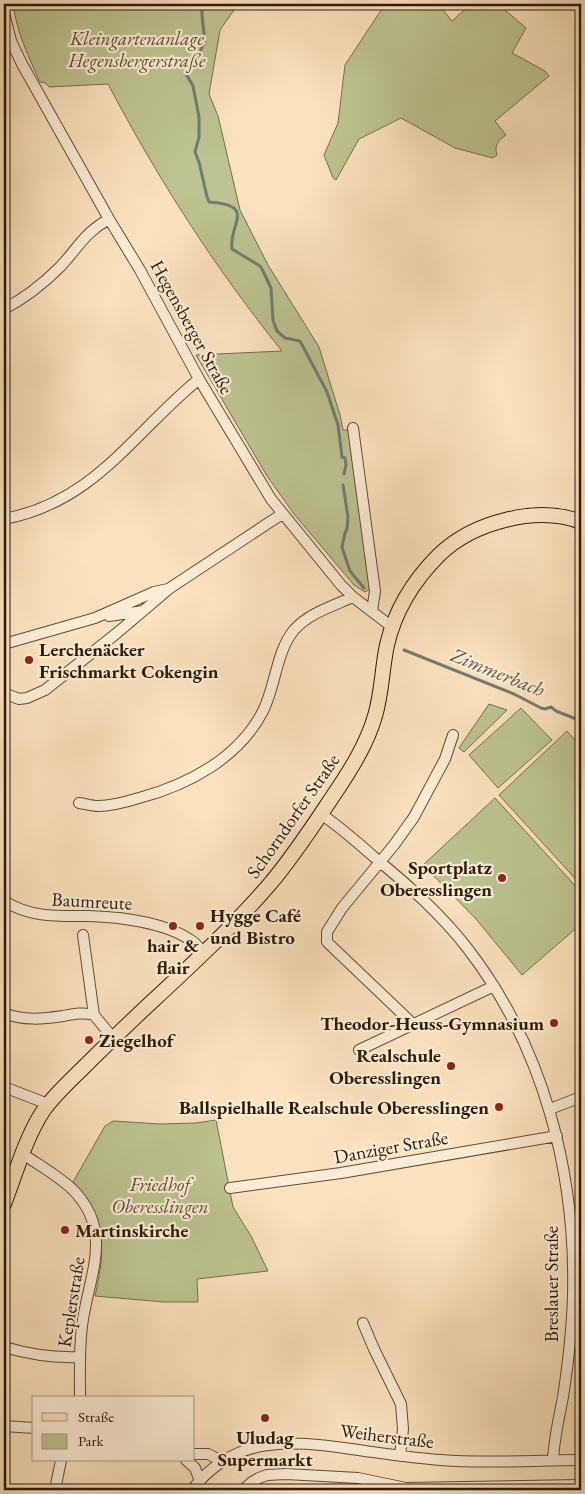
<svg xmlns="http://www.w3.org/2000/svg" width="585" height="1494" font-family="'EB Garamond',serif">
	<rect width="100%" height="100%" fill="#fbe2be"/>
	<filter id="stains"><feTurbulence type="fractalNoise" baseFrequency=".004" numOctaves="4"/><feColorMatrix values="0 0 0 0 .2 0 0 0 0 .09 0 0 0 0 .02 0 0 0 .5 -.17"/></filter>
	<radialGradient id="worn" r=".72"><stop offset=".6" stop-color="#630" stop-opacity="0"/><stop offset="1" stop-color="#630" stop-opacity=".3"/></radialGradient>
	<path fill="#bdc392" stroke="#756e4e" d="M13,4h219l2,6 -14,20 -11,64 9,22 22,94 28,55 51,82 21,68 3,15h7l22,158 -7,4 -11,-7 -60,-71 -27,-38 -71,-121 86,-4c-67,-83 -124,-172 -174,-267l-59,3 -4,-4 -5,-1c-12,-26 -23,-50 -27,-78z
		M385,4h53l14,17 19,-17h27l28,24 -14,25 33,18 4,5 -54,45 11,14c-8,6 -12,10 -9,20l-4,3 -38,-10 -54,-30 -42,21 -23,41 -3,-2 -9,-23 14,-32 7,-58z
		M489,704l18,6 -43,42 -5,-4z
		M521,708l31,32 -54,48 -29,-33z
		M567,731l14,16v138l-82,-90z
		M495,798l86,94v32l-59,51 -46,-56 -53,-54z
		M216,1120l17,87 18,29 17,35 -71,8 1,23h-34l-69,-6c11,-49 11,-74 -22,-114l32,-56 8,-5 47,3 36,-1z"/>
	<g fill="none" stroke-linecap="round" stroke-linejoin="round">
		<path stroke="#737b73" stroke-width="3" d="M202,4v12l2,18 -1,11 -4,9 -12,15 -1,5 7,12 6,31v20l-4,15 4,10 8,35 2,5c49,3 19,23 23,47l28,17 3,5 8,17 2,32 4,11 8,7 15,3 27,51 11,33 4,32 3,1 1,7 -2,9
			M343,485l5,32 -1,12 -2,4 -3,14 8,24 14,17
			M404,650l110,44 27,14 4,1 6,-2 5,4 25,10"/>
		<defs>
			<path id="minor" d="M4,13l7,28 11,23 87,155 31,51 59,109 72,120 70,86 12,12 39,30
				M4,309c21,-11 39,-25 56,-42 18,-19 24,-34 49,-48
				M353,428l22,163 -3,20
				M4,519c91,-17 130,-87 195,-140
				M109,616l34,-5
				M4,644l91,-26 59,-26 14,-3
				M4,693l15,6 8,-1 18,-8 72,-57 53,-45 112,-74
				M79,803c7,1 13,3 19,3 14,0 28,-4 41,-8 49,-13 100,-40 124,-87 13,-26 13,-59 31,-81 15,-17 39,-24 59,-33
				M321,814c19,13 36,28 53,43 34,28 67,57 94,92 76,99 108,224 105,347 -1,34 -5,68 -10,101 -4,21 -9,42 -10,63
				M4,901c27,17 54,15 85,15 30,1 74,6 100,23 6,3 10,8 14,13
				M83,935l11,80 19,23
				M4,1013c19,8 39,6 59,3 11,-2 21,-4 31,-1
				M413,1024l-86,-82v-10l15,-24 52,-63 20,-28 31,-58 8,-24
				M359,1050l135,-64
				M4,1087l44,17
				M550,1109l31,-12
				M23,1154c17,12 38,23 52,38 39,42 13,85 7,134 -3,24 -2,47 -2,72
				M230,1188l111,-15 216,-37
				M363,1323l11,26 27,55 2,25 -3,27
				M4,1347c24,7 49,11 75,10
				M4,1426l30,2
				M194,1454h14l14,7
				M186,1460l9,8 5,13
				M55,1490l6,-30
				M192,1490c42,-55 98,-50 159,-41 30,4 60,9 90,11 47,4 94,0 140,0
				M243,1490l9,-8 7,-4 8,-3 19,-1 72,4 48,10 175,-3"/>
			<path id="major" d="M4,1204c12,-31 21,-65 39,-93 12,-17 28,-31 42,-45 19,-19 39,-38 59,-57 42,-39 87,-80 125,-124 24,-28 44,-59 64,-89 17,-25 34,-52 42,-80 7,-23 7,-48 12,-71 8,-35 27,-65 52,-90 34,-33 98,-50 142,-33"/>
		</defs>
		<use href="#minor" stroke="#604c36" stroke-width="12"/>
		<use href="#major" stroke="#2d1a09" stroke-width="16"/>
		<use href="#minor" stroke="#fcecd5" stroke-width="10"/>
		<use href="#major" stroke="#fbe2be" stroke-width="14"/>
	</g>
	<g fill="#8f2418" stroke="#fcecd5" stroke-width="2">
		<circle cx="29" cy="660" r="5"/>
		<circle cx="502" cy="878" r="5"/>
		<circle cx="173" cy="926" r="5"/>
		<circle cx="200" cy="926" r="5"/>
		<circle cx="554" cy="1023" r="5"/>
		<circle cx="89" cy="1040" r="5"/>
		<circle cx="451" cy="1066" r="5"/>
		<circle cx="499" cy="1107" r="5"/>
		<circle cx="65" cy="1230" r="5"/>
		<circle cx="265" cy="1418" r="5"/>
	</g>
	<g text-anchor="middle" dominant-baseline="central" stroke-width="4.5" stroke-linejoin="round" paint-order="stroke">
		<g font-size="19" font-style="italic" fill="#584d32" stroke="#fcecd5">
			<text x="137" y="38">Kleingartenanlage<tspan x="137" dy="22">Hegensbergerstraße</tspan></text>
			<text x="160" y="1184">Friedhof<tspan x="160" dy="22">Oberesslingen</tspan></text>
		</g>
		<g font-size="19" fill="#2d1a09" stroke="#fcecd5">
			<text transform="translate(192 327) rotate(61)">Hegensberger Straße</text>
			<text transform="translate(293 816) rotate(-55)">Schorndorfer Straße</text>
			<text transform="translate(92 901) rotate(3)">Baumreute</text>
			<text transform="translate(391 1147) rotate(-10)">Danziger Straße</text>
			<text transform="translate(551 1284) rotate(-90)">Breslauer Straße</text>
			<text transform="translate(71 1302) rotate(-81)">Keplerstraße</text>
			<text transform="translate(387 1436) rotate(7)">Weiherstraße</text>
		</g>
		<g font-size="19" font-weight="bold" fill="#2d1a09" stroke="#fcecd5" text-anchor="start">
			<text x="39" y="649">Lerchenäcker<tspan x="39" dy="22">Frischmarkt Cokengin</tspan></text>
			<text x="492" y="867" text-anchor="end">Sportplatz<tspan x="492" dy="22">Oberesslingen</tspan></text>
			<text x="210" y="915">Hygge Café<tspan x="210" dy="22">und Bistro</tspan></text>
			<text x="173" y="945" text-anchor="middle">hair &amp;<tspan x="173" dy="22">flair</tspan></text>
			<text x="544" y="1023" text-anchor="end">Theodor-Heuss-Gymnasium</text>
			<text x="99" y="1040">Ziegelhof</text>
			<text x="441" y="1055" text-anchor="end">Realschule<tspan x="441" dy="22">Oberesslingen</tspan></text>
			<text x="489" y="1107" text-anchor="end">Ballspielhalle Realschule Oberesslingen</text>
			<text x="75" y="1230">Martinskirche</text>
			<text x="265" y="1437" text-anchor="middle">Uludag<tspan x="265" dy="22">Supermarkt</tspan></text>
		</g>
		<g font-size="20" font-style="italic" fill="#565347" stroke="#fcecd5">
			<text transform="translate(498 672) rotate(22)">Zimmerbach</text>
		</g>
	</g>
	<rect width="585" height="1494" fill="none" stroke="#fbe2be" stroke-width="20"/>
	<rect x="5" y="5" width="575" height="1484" fill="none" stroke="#2d1a09" stroke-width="2.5"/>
	<rect x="10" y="10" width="565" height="1474" fill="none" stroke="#2d1a09"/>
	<rect x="32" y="1396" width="162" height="65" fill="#fcecd5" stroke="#a99883"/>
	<rect x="42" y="1413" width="25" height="8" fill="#fbe2be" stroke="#a99883"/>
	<text x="78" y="1422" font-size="15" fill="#2d1a09">Straße</text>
	<rect x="42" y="1434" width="25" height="15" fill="#bdc392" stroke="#a99883"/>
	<text x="78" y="1446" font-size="15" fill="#2d1a09">Park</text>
	<rect width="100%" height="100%" filter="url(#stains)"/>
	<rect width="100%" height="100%" fill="url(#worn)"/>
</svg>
